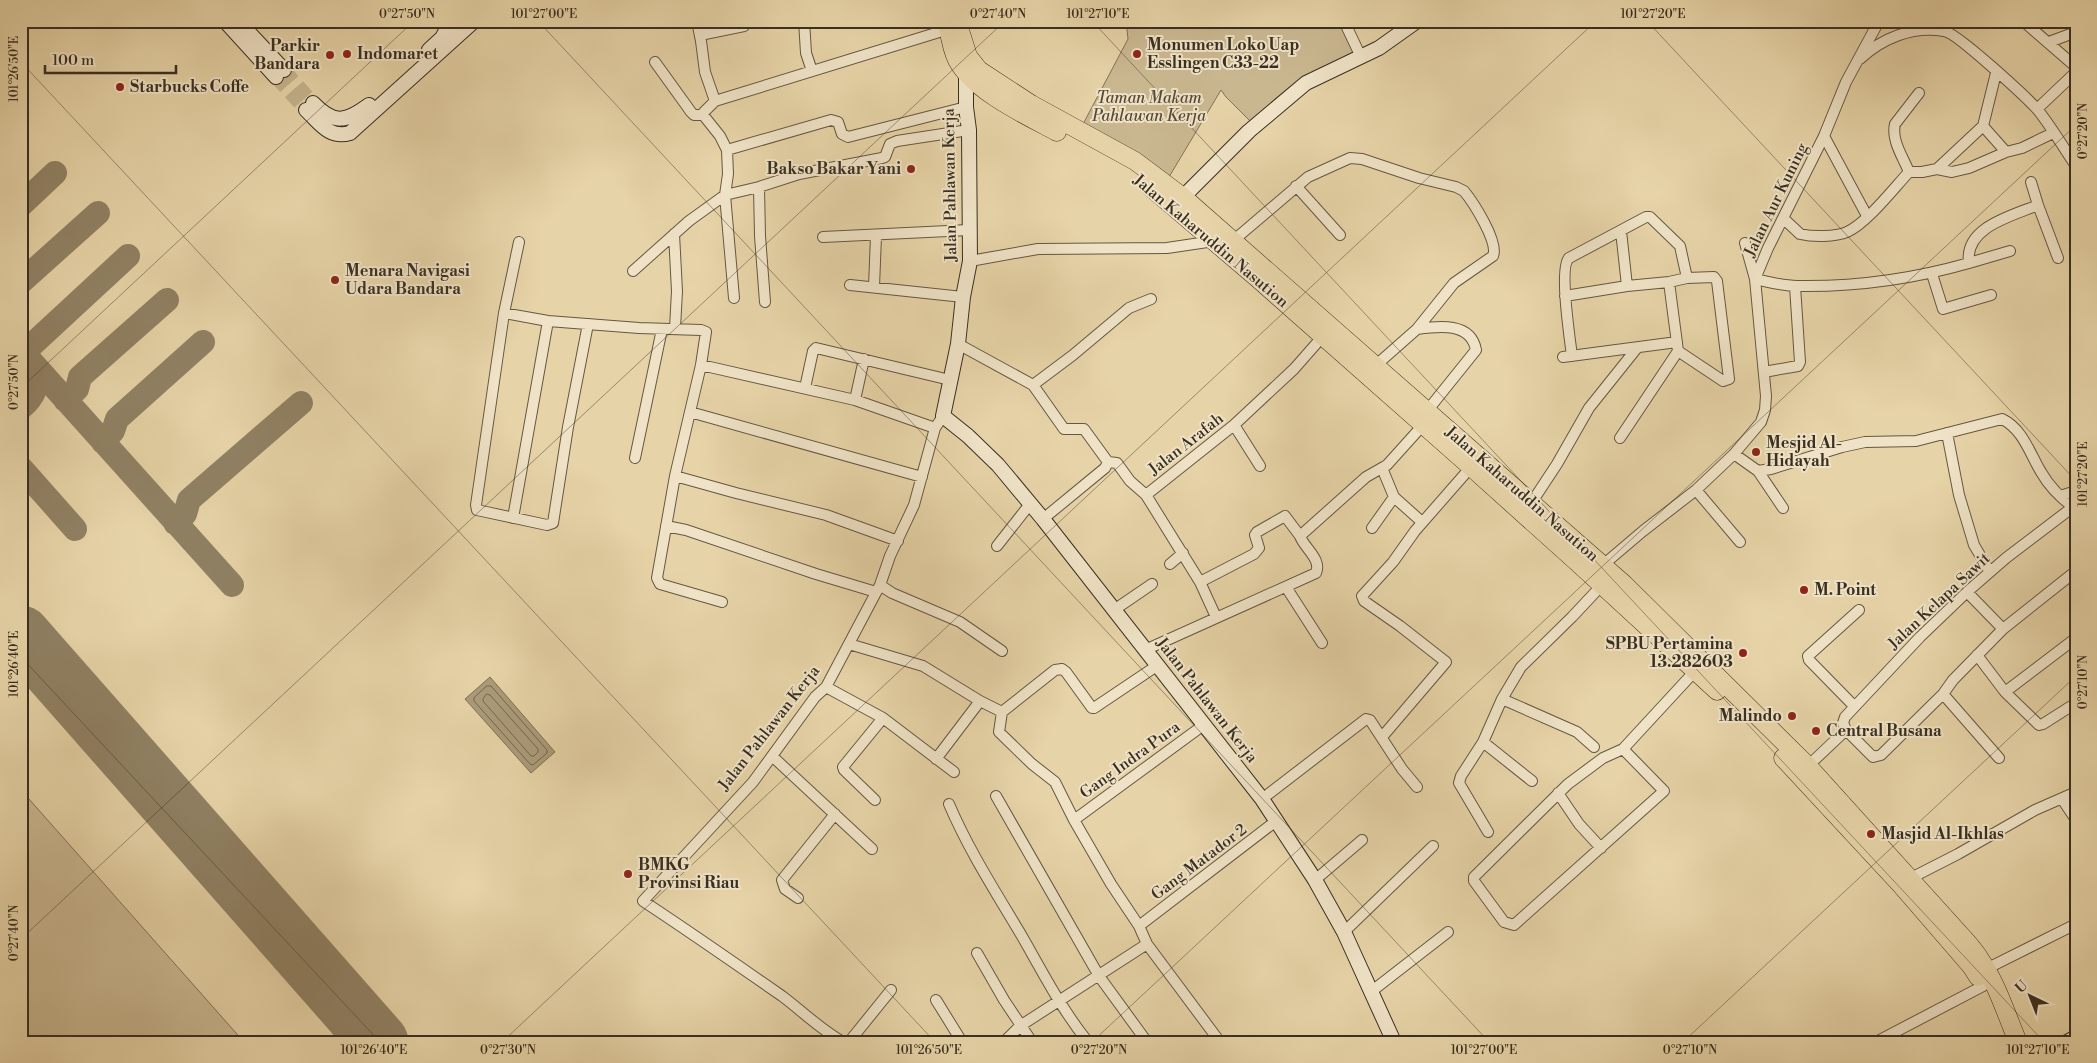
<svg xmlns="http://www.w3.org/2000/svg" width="2097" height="1063" font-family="'Libre Bodoni',serif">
	<rect width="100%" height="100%" fill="#e6d3a7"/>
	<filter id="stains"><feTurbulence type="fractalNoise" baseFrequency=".004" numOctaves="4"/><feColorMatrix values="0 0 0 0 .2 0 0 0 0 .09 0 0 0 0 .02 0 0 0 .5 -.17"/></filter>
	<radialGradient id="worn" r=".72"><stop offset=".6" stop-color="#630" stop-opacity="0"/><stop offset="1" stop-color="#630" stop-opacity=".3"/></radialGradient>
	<path fill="#c9b790" stroke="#817358" d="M1126,21h214l15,33 -104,68 -25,-25 -5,-7 -52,87 -87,-51 46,-87z
		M21,790l223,252h-223z"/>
	<path fill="#ab9b79" stroke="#7d7056" d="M490,677l65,75 -24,21 -66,-74z"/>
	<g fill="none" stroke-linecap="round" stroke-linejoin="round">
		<path stroke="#72654d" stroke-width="1" d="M487,686h4l56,64v3l-14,12 -3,-1 -56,-63v-3z
			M487,694l3,1 48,54v3l-4,4h-3l-48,-55v-2z"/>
		<path stroke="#908164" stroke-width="24" d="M21,205l34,-32
			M21,282l77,-69
			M21,350l211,235
			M21,355l107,-99
			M65,400l12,-11 3,-12 87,-77
			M21,408c14,-12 18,-23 14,-41
			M103,442l10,-11 4,-12 86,-77
			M21,468l54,61
			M175,523l10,-9 4,-14 112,-97"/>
		<path stroke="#908164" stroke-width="59" d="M21,635l358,407"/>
		<path stroke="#c3b28c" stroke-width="14" stroke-dasharray="14 7" stroke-linecap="butt" d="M284,70l29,33
			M276,77l30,33"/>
		<defs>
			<path id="street" d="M697,21l4,20 4,31 10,29
				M804,21l2,32 6,18
				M1344,21l17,36
				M2023,21l53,46
				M700,35l44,-9
				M2049,42l27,-10
				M1860,59c22,-21 52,-33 84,-28 12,1 82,66 93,78 14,17 26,38 39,57
				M655,62l36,50 3,3h9
				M2037,109l39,-37
				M1983,126l23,26
				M1824,136l43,80
				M727,150l104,-30 7,2 4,12 6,3 118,-30
				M1937,169l46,-43 13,-53
				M1909,172c-6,-15 -18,-32 -14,-48l24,-31
				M1296,186l44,49
				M759,187l1,49 5,66
				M2038,205l20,53
				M1784,219l16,15c13,3 35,3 47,-2 20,-9 47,-44 62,-60h13l15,-3 15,3 17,-4 37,-16 16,-4 31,-15
				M1621,231l6,55
				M674,234l3,57 -2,37
				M823,237l146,-7
				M1234,240l74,-63 42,-19 12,1 57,19 37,9 8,4c9,11 35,51 29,65l-39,27 -37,46 -42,37
				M519,242l-15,71 -28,192 1,5 70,15 6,-2 15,-96 20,-103
				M1745,243l10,36c13,3 28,7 42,7 58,1 116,-7 172,-23 -5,-36 43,-47 69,-58l-7,-23
				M970,261l68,-12 129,-1 47,-7
				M1969,263l41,-12
				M633,271l56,-50 36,-26 34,-8 40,-13 83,-16 3,-1 5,-13 7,-3 72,-11
				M1932,274l11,35 48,-14
				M850,285l113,12
				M874,287l2,-51
				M1565,296l62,-10 42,-4 18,-4 27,-1 3,4 12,98 -6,2 -45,-30
				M734,298l-9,-103 3,-21 -1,-24 -7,-14 -16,-20v-4l11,-11 234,-72
				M504,313l44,8 91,7 62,2 5,2 -5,33 -26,111 -18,102 3,6 62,18
				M1417,329c22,-3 54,-7 59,21l-49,61
				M958,344l75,41 40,-30 56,-47 22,-9
				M1572,356c-2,-16 -13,-89 -3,-98l77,-41h4l30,29 7,32
				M1563,357l114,-15
				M701,365l154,35 80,28
				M1764,372l34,-6 2,-4 -5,-76
				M1033,385l31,44h20l24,33 -3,6 -62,51
				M805,388l8,-37 3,-3 134,32
				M855,400l9,-41
				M690,412l232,65
				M1234,425l26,41
				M1947,433l12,62 15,50 16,27
				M1620,438l58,-87 -9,-69
				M1734,454l24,17 13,-2 71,-22 23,-5 51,-1 86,-22c21,10 28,35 39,53 8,14 22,28 35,37
				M635,458l27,-129
				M1108,462l9,1 13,18 16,14 54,87 16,35
				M1758,471l25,37
				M675,476l61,17 90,22 72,26
				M1696,490l44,52
				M1146,495l88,-70 60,-56 29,-33
				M2060,496l16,-5
				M1394,497l28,25
				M1532,502l25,-38 32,-56 48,-60
				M513,518l35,-197
				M666,526l20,4 130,44 60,18
				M1372,528l22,-31 -12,-29
				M997,546l33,-42
				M1170,564l13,-11
				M1603,565l40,-34 53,-41 38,-36 27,-32 4,-12 1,-14 -11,-117 13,-31 56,-112 22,-54 33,-61
				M1200,582l54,-28 5,-6 -4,-13 2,-3 28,-16 15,20
				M880,585l12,8 68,29 42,29
				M1286,587l36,56
				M1967,592l36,37
				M1114,610l38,-26
				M849,644l74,22 57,35 22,11
				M1145,650l171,-77c6,-14 -12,-25 -16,-37l66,-59 21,-12 36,-40
				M1977,655l28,37 34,33 4,-1 33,-21
				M1158,665l-64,43h-2l-26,-36 -4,-3 -7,1 -53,42 -3,20 33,32 23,18 19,38 37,64 28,42 8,18 73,98
				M826,687l57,31 71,54
				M2005,692l71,-54
				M1943,694l56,64
				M1502,699l75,33 17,15
				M1854,706l-45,-46 -1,-4 51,-46
				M1846,730l27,27 8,-2 62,-61 10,-14 50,-51 73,-58
				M1382,737l64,-75 -46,-36 -36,-25 -2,-5 31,-34 22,-31 56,-64
				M1483,742l49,39
				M1623,749l41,42 -150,134 -10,-3 -30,-41v-4l94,-93 35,-26 20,-9 72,-78
				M772,756l100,93
				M936,759l44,-58
				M1808,766l38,-36 -3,-7 2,-6 75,-80 47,-45 39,-34 67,-51
				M1558,793l21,31 22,24
				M996,796l103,180 48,66
				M1262,799l104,-80 4,1 32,49 15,18
				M2062,799l14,21
				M875,800l-31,-30 -1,-3 40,-49
				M949,804c20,47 48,90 74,134 20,35 39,72 65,104
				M1074,820l131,-96
				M1488,832l-29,-49 2,-7 22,-34 19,-43 19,-32 51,-50 30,-32
				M1911,878l47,-24 77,-44 41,-18
				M1315,880l47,-40
				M798,898l-13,-9 -3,-9 53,-66
				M1139,926l137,-105
				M1344,932l89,-86
				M977,953l27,47 28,42
				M1986,969l90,-45
				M1372,991l76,-59
				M936,1000l26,42
				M843,1042c-22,-12 -41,-31 -61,-46 -46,-32 -92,-64 -139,-95l110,-119 62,-85 11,-10 54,-102 10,-29 24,-51 21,-77 8,-12
				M849,1042l42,-52
				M1004,1042l16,-16 127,-82
				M1876,1042l107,-56"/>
			<path id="secondary" d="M225,21l51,56
				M238,21l46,49
				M429,50l13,-12 8,-15
				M969,68l-3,4v35l3,23 1,131 -7,36 -5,47 -15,72 25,20 30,29 45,54 219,280 53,81 29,52 50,110
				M313,103c21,22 33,19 56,2
				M306,110c14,13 23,29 44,23l124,-112
				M1183,197l66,-66 57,-48 73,-35 38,-27
				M2067,1042l9,-5"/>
			<path id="highway" d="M957,21l11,35 11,14 52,34 104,57 48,36 441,387 184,182 150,166c8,9 16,17 22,27 17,25 26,55 38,83
				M948,27c2,11 4,23 9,33 16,31 70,56 100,72
				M1148,185l109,93 214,189 108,97 138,127
				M1783,758l118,127 70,81 7,11"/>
		</defs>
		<use href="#street" stroke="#645842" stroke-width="12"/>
		<use href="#secondary" stroke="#392f21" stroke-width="16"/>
		<use href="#highway" stroke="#392f21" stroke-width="19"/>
		<use href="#street" stroke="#efe2c6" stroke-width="10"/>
		<use href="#secondary" stroke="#efe2c6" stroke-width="14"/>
		<use href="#highway" stroke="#e6d3a7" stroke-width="18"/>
	</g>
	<path fill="none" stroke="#392f21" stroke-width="1" stroke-opacity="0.45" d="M538,21l951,1021M1092,21l952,1021M1647,21l429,460M21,62l914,980M21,388l393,-367M21,657l359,385M21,939l984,-918M502,1042l1094,-1021M1092,1042l984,-917M1683,1042l393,-366"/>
	<g fill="#8f2418" stroke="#efe2c6" stroke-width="2">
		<circle cx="347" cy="54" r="5"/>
		<circle cx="1137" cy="54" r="5"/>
		<circle cx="330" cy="55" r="5"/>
		<circle cx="120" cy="87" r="5"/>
		<circle cx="911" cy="169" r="5"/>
		<circle cx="335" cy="280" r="5"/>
		<circle cx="1756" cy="452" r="5"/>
		<circle cx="1804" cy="590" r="5"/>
		<circle cx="1743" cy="653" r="5"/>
		<circle cx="1792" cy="716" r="5"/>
		<circle cx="1816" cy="731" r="5"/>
		<circle cx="1871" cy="834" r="5"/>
		<circle cx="628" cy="874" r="5"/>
	</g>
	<g text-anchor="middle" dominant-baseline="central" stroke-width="4" stroke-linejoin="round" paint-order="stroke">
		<g font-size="16" font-weight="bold" fill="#392f21" stroke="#efe2c6" text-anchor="start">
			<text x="1147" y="45">Monumen Loko Uap<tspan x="1147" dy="18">Esslingen C33-22</tspan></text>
			<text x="320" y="46" text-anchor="end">Parkir<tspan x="320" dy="18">Bandara</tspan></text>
			<text x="357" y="54">Indomaret</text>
			<text x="130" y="87">Starbucks Coffe</text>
			<text x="901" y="169" text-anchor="end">Bakso Bakar Yani</text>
			<text x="345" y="271">Menara Navigasi<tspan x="345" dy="18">Udara Bandara</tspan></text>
			<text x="1766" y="443">Mesjid Al-<tspan x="1766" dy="18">Hidayah</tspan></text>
			<text x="1814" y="590">M. Point</text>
			<text x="1733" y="644" text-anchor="end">SPBU Pertamina<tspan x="1733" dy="18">13.282603</tspan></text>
			<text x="1782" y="716" text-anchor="end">Malindo</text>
			<text x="1826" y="731">Central Busana</text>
			<text x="1881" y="834">Masjid Al-Ikhlas</text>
			<text x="638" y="865">BMKG<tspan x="638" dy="18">Provinsi Riau</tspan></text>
		</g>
		<g font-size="16" font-style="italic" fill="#564a37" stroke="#efe2c6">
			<text x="1149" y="98">Taman Makam<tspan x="1149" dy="18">Pahlawan Kerja</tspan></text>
		</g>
		<g font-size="16" fill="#392f21" stroke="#efe2c6">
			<text transform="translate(950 185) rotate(-91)">Jalan Pahlawan Kerja</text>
			<text transform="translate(1776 200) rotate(-64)">Jalan Aur Kuning</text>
			<text transform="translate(1211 241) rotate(40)">Jalan Kaharuddin Nasution</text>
			<text transform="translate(1186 444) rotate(-38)">Jalan Arafah</text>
			<text transform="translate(1522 494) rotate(41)">Jalan Kaharuddin Nasution</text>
			<text transform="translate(1939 601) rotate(-43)">Jalan Kelapa Sawit</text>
			<text transform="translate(1207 700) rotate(52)">Jalan Pahlawan Kerja</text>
			<text transform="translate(769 728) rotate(-52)">Jalan Pahlawan Kerja</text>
			<text transform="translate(1130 760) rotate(-36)">Gang Indra Pura</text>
			<text transform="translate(1199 862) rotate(-37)">Gang Matador 2</text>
		</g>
	</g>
	<rect width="2097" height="1063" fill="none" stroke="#e6d3a7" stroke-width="55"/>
	<g transform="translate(2030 996) rotate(317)" stroke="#efe2c6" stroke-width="4" paint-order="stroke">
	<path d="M0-4L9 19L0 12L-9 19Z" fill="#392f21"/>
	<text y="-8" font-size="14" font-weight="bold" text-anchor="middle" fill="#392f21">U</text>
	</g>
	<path d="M45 65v8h131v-8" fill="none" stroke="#392f21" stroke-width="2.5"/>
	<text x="52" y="65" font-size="15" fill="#392f21" stroke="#efe2c6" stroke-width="4" paint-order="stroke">100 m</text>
	<rect x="28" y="28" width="2042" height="1008" fill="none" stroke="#392f21" stroke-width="2"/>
	<g font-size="12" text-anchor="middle" fill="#392f21">
		<text x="407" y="18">0°27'50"N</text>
		<text x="544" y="18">101°27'00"E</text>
		<text x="998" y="18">0°27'40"N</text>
		<text x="1098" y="18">101°27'10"E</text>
		<text x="1653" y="18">101°27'20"E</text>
		<text transform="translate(14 69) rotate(-90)" y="4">101°26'50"E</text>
		<text transform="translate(2083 131) rotate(-90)" y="4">0°27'20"N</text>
		<text transform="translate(14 382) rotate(-90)" y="4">0°27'50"N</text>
		<text transform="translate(2083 474) rotate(-90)" y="4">101°27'20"E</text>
		<text transform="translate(14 664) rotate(-90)" y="4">101°26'40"E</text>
		<text transform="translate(2083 682) rotate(-90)" y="4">0°27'10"N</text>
		<text transform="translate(14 933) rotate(-90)" y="4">0°27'40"N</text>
		<text x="374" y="1054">101°26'40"E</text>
		<text x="508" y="1054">0°27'30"N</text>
		<text x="929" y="1054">101°26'50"E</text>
		<text x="1099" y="1054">0°27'20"N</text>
		<text x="1484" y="1054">101°27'00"E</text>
		<text x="1690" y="1054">0°27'10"N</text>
		<text x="2038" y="1054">101°27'10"E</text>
	</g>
	<rect width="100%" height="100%" filter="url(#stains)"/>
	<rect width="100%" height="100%" fill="url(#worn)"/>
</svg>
